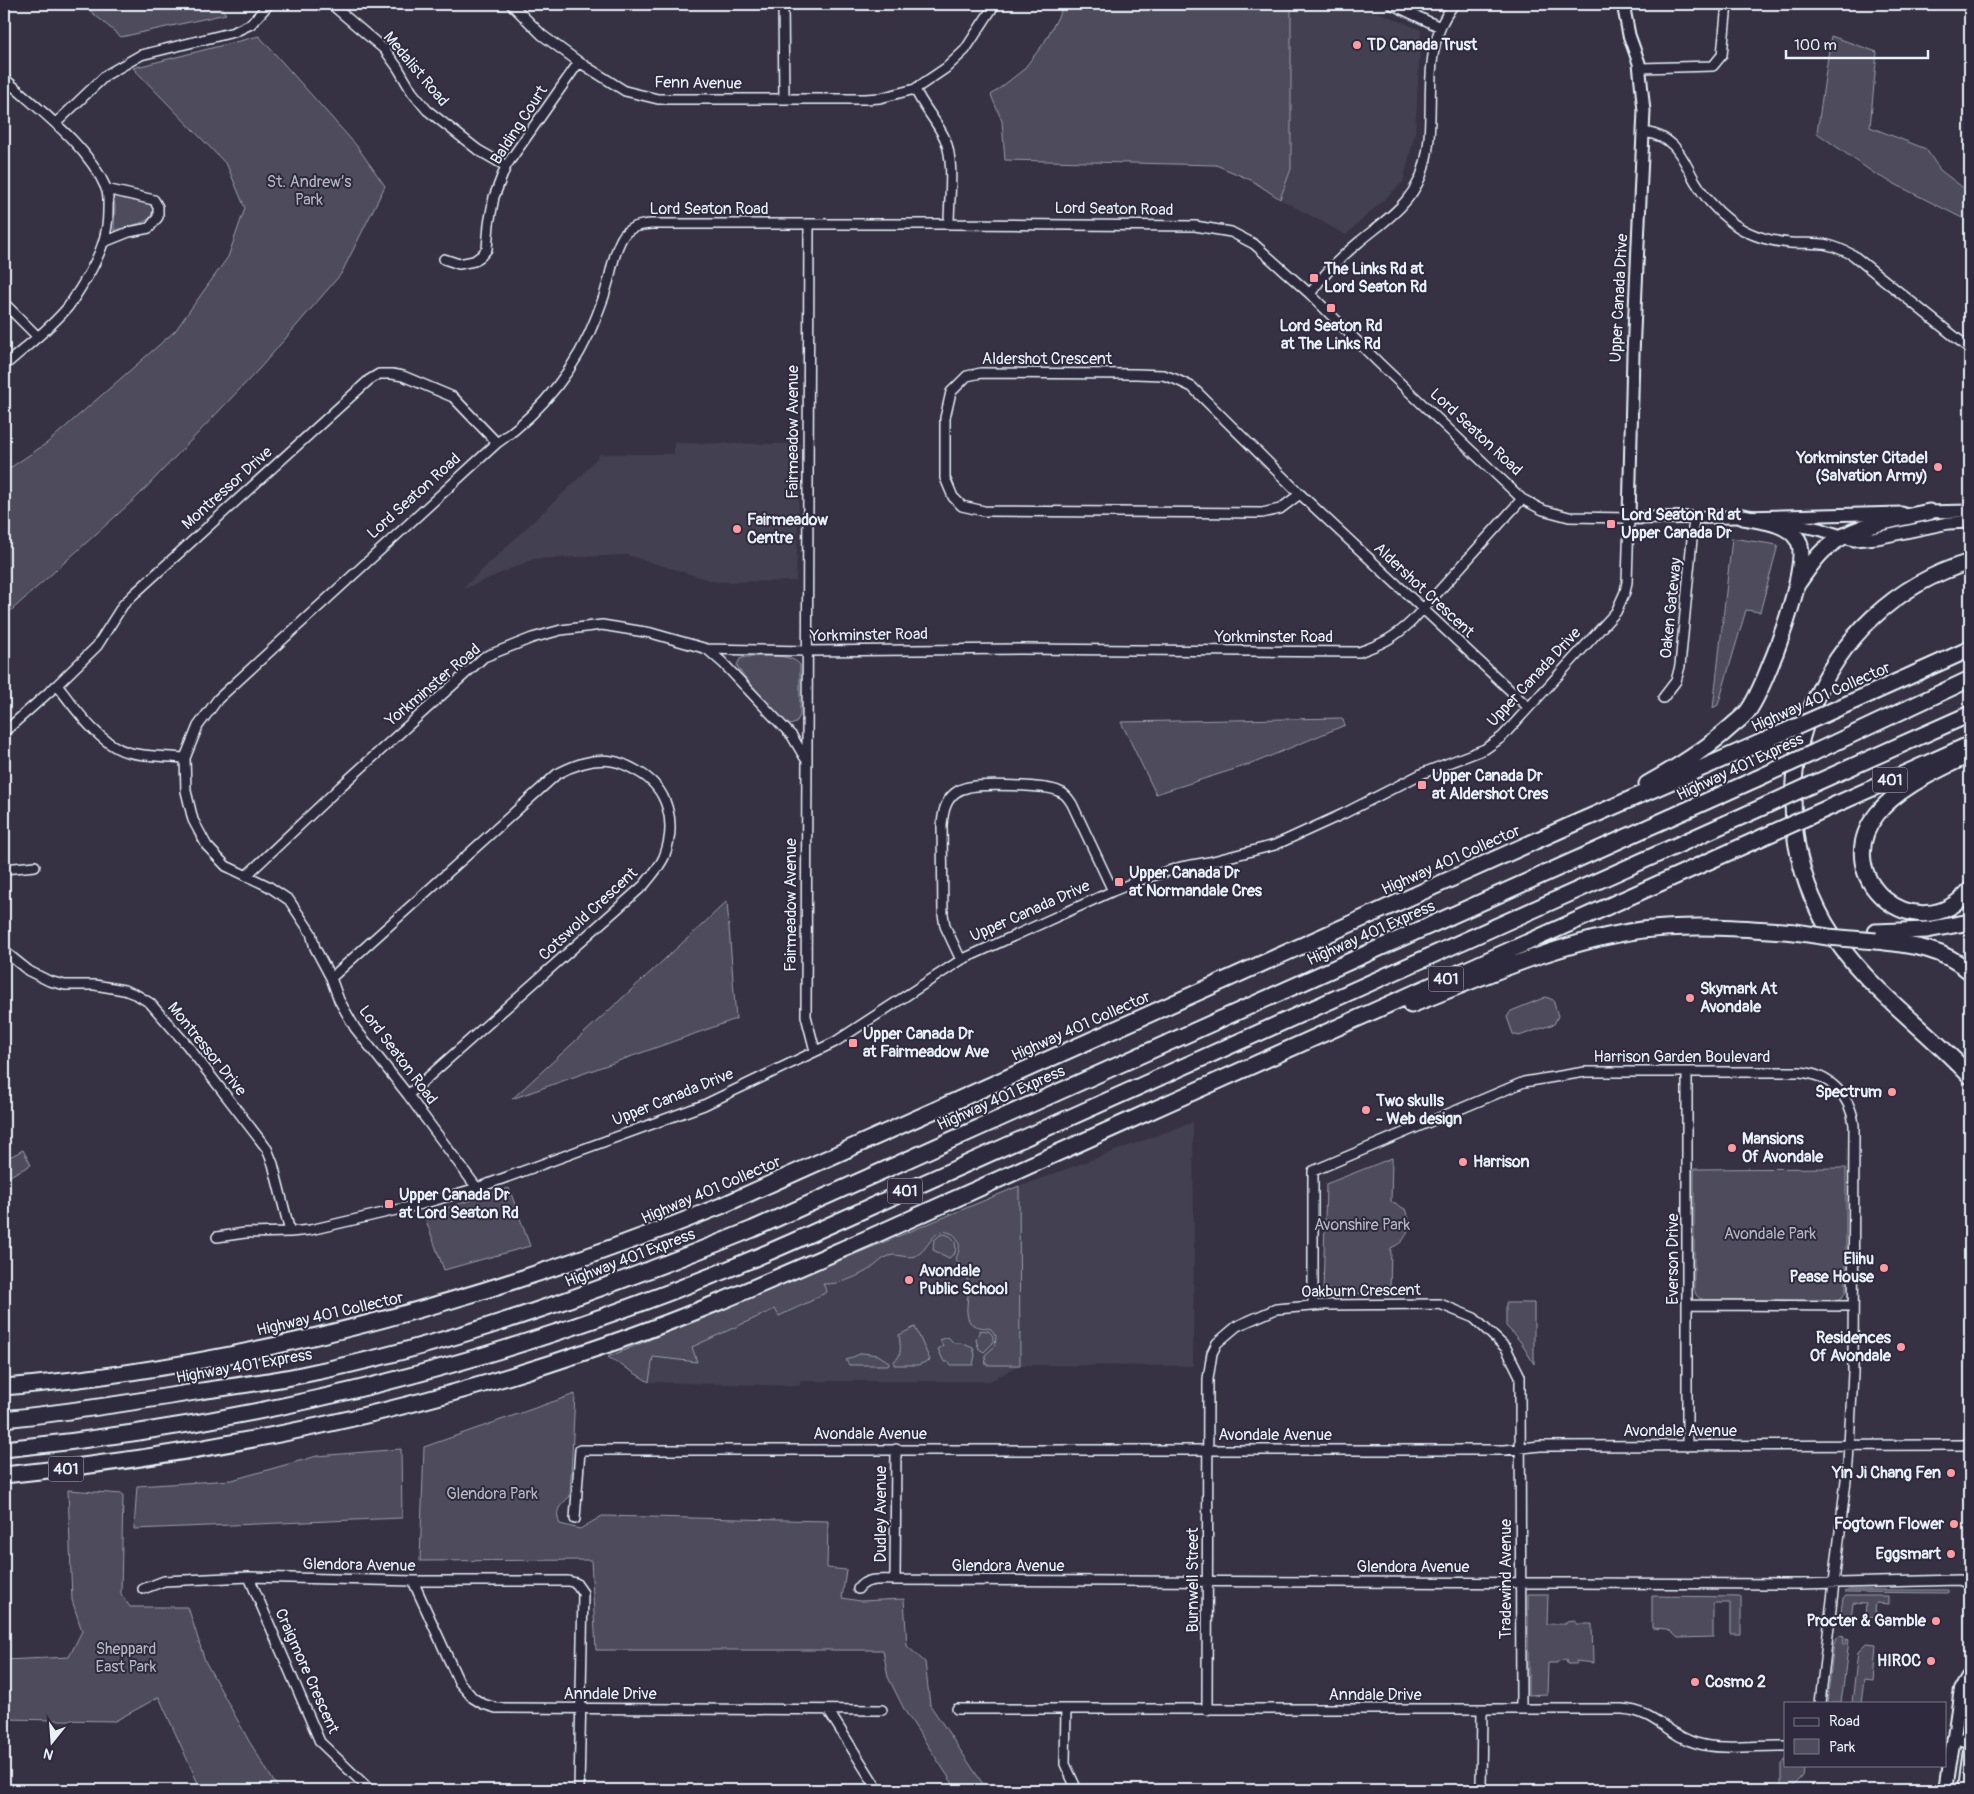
<svg xmlns="http://www.w3.org/2000/svg" width="1974" height="1794" font-family="Pangolin,sans-serif">
	<rect width="100%" height="100%" fill="#363244"/>
	<filter id="ink" filterUnits="userSpaceOnUse"><feTurbulence type="fractalNoise" baseFrequency=".02" numOctaves="2"/><feDisplacementMap in="SourceGraphic" scale="10" xChannelSelector="R" yChannelSelector="G"/><feConvolveMatrix kernelMatrix="1 2 1 2 8 2 1 2 1" color-interpolation-filters="sRGB"/></filter>
	<g filter="url(#ink)">
		<path fill="#433f51" d="M1291,4h25l64,9 41,17 -6,103 -12,49 -57,53 -66,-36 11,-30z
			M674,443l127,1 -5,137 -80,1 -89,-27 -93,4 -73,31 120,-114 19,-22h74z
			M1193,1122l1,124 -1,120 -173,-1 -30,16h-190v5l-151,-4 -40,-25 382,-160z"/>
		<path fill="#4d4b5c" stroke="#9a9eaa" d="M82,4h136l8,10 -105,23z
			M1065,4h226v165l-11,30 -29,-19 -35,-15 -211,-5 -3,-39 -11,-26 32,-25 21,-27z
			M259,36l97,109 29,41 -44,88 -81,94 -122,128 -134,121v-145l43,-29 128,-112 53,-74 17,-49 -18,-43 -94,-97z
			M1831,36l46,16 -7,75 56,22 14,21 30,23v29l-95,-48 -58,-41z
			M113,194l34,7 6,7 -2,9c-8,8 -26,9 -37,14l1,-25z
			M1732,538l46,7 -18,67 -14,-2 -28,95 -5,3z
			M745,657c15,0 46,-5 55,8v50l-4,8 -6,2 -9,-5 -42,-50 -2,-5 3,-6z
			M1342,718l3,7 -91,38 -98,31 -35,-72z
			M727,901l9,118 -224,80 190,-174z
			M1546,997l7,3 5,16 -4,8 -35,12 -6,-2 -6,-17 4,-6z
			M23,1150l8,15 -27,14v-19z
			M1392,1158l-1,44 14,7 4,12 -8,1 1,6 6,1c-2,10 -8,15 -17,19l-1,45 -67,1 3,-110z
			M1846,1168v119c0,8 -4,12 -12,13h-128c-8,-1 -11,-5 -12,-12v-119z
			M1019,1186l1,179h-34l-1,-10 10,-9 1,-10 -5,-7c-6,-2 -14,-1 -19,-5 -11,-9 0,-31 -5,-45 -2,-7 -7,-14 -11,-20 2,-6 5,-12 2,-18 -1,-4 -4,-7 -8,-8 -17,-8 -21,18 -35,23 -9,3 -17,-3 -26,0 -7,2 -10,7 -16,11 -13,9 -34,18 -50,17l4,8 -14,7v1l-34,16 -4,-7 -83,38 5,15 -44,-5 -4,25 -41,-25z
			M509,1188l21,58 -86,24 -20,-55z
			M944,1234c11,2 13,9 11,19l-6,5 -16,-8 1,-10 6,-5z
			M1506,1303h28v61l-14,-23 -14,-15z
			M915,1327l15,33 -12,5h-24v-4c9,-4 6,-18 5,-26z
			M980,1330l9,1 4,5v7l-9,9 -5,-3 -3,-9z
			M948,1337l6,6h7l12,5 2,7 -2,10h-22l-2,-3h-5l-6,-13 5,-3 -3,-6z
			M862,1353l16,2 11,7v3h-40l-3,-5z
			M575,1394l-5,102c-10,10 -16,14 -10,28l20,5 22,-13 226,5 -1,47 19,2 -4,28 18,3 44,-2 3,47 18,16 5,43 57,85h-30l-52,-79 -17,-34 -5,-27h-287l-5,-90 -171,1 4,-114z
			M401,1449l1,69 -268,11 3,-43 95,-6 85,-24z
			M68,1490l55,4 -2,100 9,13h58l17,54 44,80 30,49h-78l-42,-93 -44,24 -111,-2v-59l65,-3 13,-26 -10,-31z
			M1849,1590h99v3l-103,-1z
			M1528,1594h20l-1,30h19v-2l10,-1v3h16l1,39 -17,-2v3h-9l-1,-4 -8,1 -1,2h-9l-1,31 -19,1z
			M1652,1596l89,1v37h-11v-31h-17v34l-35,1 -10,-9 -16,-1z
			M1846,1596h42v8l-12,-1 -1,9 5,1v5l-15,-1 1,-13 -13,-1 -2,15 -3,2h-4l-3,-8 2,-14z
			M1839,1636l5,1 -1,8h3v-6l3,1 -8,63h-14l7,-60z
			M1866,1644l10,1 -3,36 -9,-1 -3,23h-9l6,-51z
			M1785,1758v7h20l-2,11 -13,14h-9v-26z"/>
		<g fill="none" stroke-linecap="round" stroke-linejoin="round">
			<defs>
				<path id="street" d="M331,4l54,46 13,18 14,24 15,18 51,40 28,16
					M511,4l31,31 37,27 46,29 33,8h207l15,-1 35,-9 31,-21 19,-18 30,-46
					M783,4l1,95
					M1391,4l49,23
					M1640,68l73,-2 9,-11 5,-51
					M4,78c35,32 83,66 102,110 3,7 2,16 2,23 0,23 -7,41 -18,61 -7,12 -14,24 -22,35 -18,22 -43,40 -64,59
					M915,89c8,18 22,32 30,50 10,25 4,58 4,85
					M56,123l50,-48 35,-20 93,-23 17,-8 18,-20
					M1643,132c33,4 38,24 52,49 9,16 21,29 35,40 17,14 39,20 60,22 13,1 26,-1 38,2 9,2 17,6 25,10l117,94
					M809,225l-3,791 9,35
					M104,242l25,-10 20,-4 9,-11v-10l-4,-7 -48,-11
					M444,259l15,5 15,-3 7,-5 6,-7 2,-25 5,-27 12,-31 73,-104
					M1310,294c13,-19 32,-38 49,-52 24,-20 50,-36 62,-66 18,-48 0,-102 20,-150 3,-8 8,-15 13,-22
					M4,303l33,33
					M1300,494l-108,-107 -17,-8 -12,-4 -27,-1 -155,-1 -14,3 -16,16 -6,26v60l8,19 9,9 22,5 278,2 18,-4 20,-15 228,213
					M707,649l16,14 69,73 13,22
					M57,685c17,22 42,59 70,67 19,5 38,4 58,6
					M1663,698l13,-17 4,-15 14,-148
					M4,732l53,-47 40,-39 26,-41 10,-10 236,-215 10,-6h13l11,2 50,21 44,46
					M4,869l31,-3
					M246,876l94,-89 144,-130 48,-19 29,-8 41,-5 49,8 56,16 99,2 215,-2 338,3c23,-8 35,-14 53,-31l110,-122
					M4,951l25,20 20,10 16,4h30l29,5 13,5 13,8 37,42 80,104 6,15 17,68
					M961,960l-16,-34 -2,-12 -1,-89c1,-12 3,-24 13,-32 4,-3 9,-5 14,-6 13,-3 78,-2 89,4 7,2 10,7 14,13l41,87
					M331,978l226,-204c17,-9 35,-16 55,-13 8,1 18,6 25,10 32,17 40,53 27,86 -5,11 -13,19 -20,28l-236,210
					M217,1237l28,-4 45,-1 20,-2 112,-26 55,-16 227,-83 131,-63 126,-82 152,-69 27,-11 41,-13 28,-5 66,-17 68,-31 80,-41 62,-24 17,-12 114,-125 9,-20 2,-10 2,-64 -60,-1 -26,-7 -21,-11 -144,-137 -68,-68 -56,-50 -23,-12 -36,-6 -246,-2h-298c-12,1 -23,3 -29,14 -7,12 -10,28 -13,41 -3,12 -7,24 -12,36 -19,51 -55,97 -100,128l-279,256 -20,27 -13,32 1,33 7,29 14,26 19,20 42,20 21,14 22,33 4,15 16,30 8,22 16,28 53,67 69,93
					M1688,1305l165,1
					M1313,1306v-135l211,-89 61,-10h215c29,2 51,24 54,53l-1,248 -5,90 -28,240
					M1687,1446v-374
					M575,1519l5,-69h925l35,-4 430,-1
					M249,1577l71,165 50,48
					M895,1580l1,-131
					M413,1581l46,101 14,16 10,6 13,4 386,2
					M143,1589l21,-8 85,-4 164,4h155l8,2 7,10 -4,197
					M858,1589c8,-12 24,-9 37,-9l904,4 160,-4 11,4
					M957,1709h665c34,2 45,26 74,34 26,8 62,2 89,3
					M1066,1709l-1,55 12,26
					M828,1710l50,80
					M1207,1710l1,-331 4,-26 5,-10 20,-17 39,-17 48,-4 116,-1 34,14 32,30 14,28 1,333
					M1481,1790l1,-81"/>
				<path id="secondary" d="M1623,4l6,31 10,28 5,48 -11,243 -4,164 114,-1 159,-4
					M1923,512l47,-1
					M1780,522l39,7 35,11 23,-2 71,-15 22,-1
					M1962,1739l8,-1"/>
				<path id="primary" d="M1946,1790l15,-101 9,-15
					M1965,1790l5,-42"/>
				<path id="highway" d="M1970,562c-151,44 -223,224 -145,361 36,62 97,101 145,153
					M1798,583c8,-11 16,-24 26,-33 28,-26 70,-30 105,-38
					M1825,714l145,-65
					M1815,752l155,-73
					M1970,754c-31,16 -71,32 -93,60 -50,63 40,139 93,76
					M1647,784c31,-17 61,-36 87,-60 5,-4 10,-8 14,-13 17,-23 65,-148 50,-171 -11,-18 -36,-19 -55,-23
					M1811,785l159,-71
					M1810,816l154,-69
					M1875,932l52,-2 43,-8
					M1876,941c35,4 67,7 94,31
					M1411,1005c74,-29 151,-64 231,-75 51,-6 102,-2 153,2
					M4,1387c247,-21 488,-89 717,-181l848,-380 195,-85
					M4,1419c66,-7 131,-17 197,-28 33,-5 67,-9 100,-16 155,-31 306,-87 452,-146l1003,-450
					M4,1449c272,-27 538,-97 788,-207l973,-436
					M4,1475c201,-20 399,-60 590,-126 93,-31 182,-71 272,-110 89,-40 178,-80 267,-120 210,-95 421,-188 630,-282"/>
			</defs>
			<use href="#street" stroke="#e8f1f8" stroke-width="12"/>
			<use href="#secondary" stroke="#e8f1f8" stroke-width="15"/>
			<use href="#primary" stroke="#e8f1f8" stroke-width="16"/>
			<use href="#highway" stroke="#e8f1f8" stroke-width="19"/>
			<use href="#street" stroke="#2f2a3d" stroke-width="9"/>
			<use href="#secondary" stroke="#2f2a3d" stroke-width="11"/>
			<use href="#primary" stroke="#2f2a3d" stroke-width="12"/>
			<use href="#highway" stroke="#2f2a3d" stroke-width="15"/>
			<defs>
				<path id="highway-bridge" d="M1764,741l61,-27
					M1756,779l59,-27
					M1765,806l46,-21
					M1763,837l47,-21
					M1795,932l33,5 48,4"/>
			</defs>
			<use href="#highway-bridge" stroke="#e8f1f8" stroke-width="19" stroke-linecap="butt"/>
			<use href="#highway-bridge" stroke="#2f2a3d" stroke-width="15"/>
		</g>
	</g>
	<g fill="#ff9aa2" stroke="#2f2a3d" stroke-width="2">
		<circle cx="1357" cy="45" r="5"/>
		<rect x="1309" y="273" width="10" height="10" rx="2.5"/>
		<rect x="1326" y="303" width="10" height="10" rx="2.5"/>
		<circle cx="1938" cy="467" r="5"/>
		<rect x="1606" y="519" width="10" height="10" rx="2.5"/>
		<circle cx="737" cy="529" r="5"/>
		<rect x="1417" y="780" width="10" height="10" rx="2.5"/>
		<rect x="1114" y="877" width="10" height="10" rx="2.5"/>
		<circle cx="1690" cy="998" r="5"/>
		<rect x="848" y="1038" width="10" height="10" rx="2.5"/>
		<circle cx="1892" cy="1092" r="5"/>
		<circle cx="1366" cy="1110" r="5"/>
		<circle cx="1732" cy="1148" r="5"/>
		<circle cx="1463" cy="1162" r="5"/>
		<rect x="384" y="1199" width="10" height="10" rx="2.5"/>
		<circle cx="1884" cy="1268" r="5"/>
		<circle cx="909" cy="1280" r="5"/>
		<circle cx="1901" cy="1347" r="5"/>
		<circle cx="1951" cy="1473" r="5"/>
		<circle cx="1954" cy="1524" r="5"/>
		<circle cx="1951" cy="1554" r="5"/>
		<circle cx="1936" cy="1621" r="5"/>
		<circle cx="1931" cy="1661" r="5"/>
		<circle cx="1695" cy="1682" r="5"/>
	</g>
	<g text-anchor="middle" dominant-baseline="central" stroke-width="4" stroke-linejoin="round" paint-order="stroke">
		<g fill="#2f2a3d" stroke="#b0b5c0" stroke-width="1">
			<rect x="1872.5" y="767.5" width="35" height="25" rx="4"/>
			<rect x="1428.5" y="966.5" width="35" height="25" rx="4"/>
			<rect x="887.5" y="1178.5" width="35" height="25" rx="4"/>
			<rect x="48.5" y="1456.5" width="35" height="25" rx="4"/>
		</g>
		<g font-size="15" font-weight="bold" fill="#e8f1f8">
			<text x="1890" y="780">401</text>
			<text x="1446" y="979">401</text>
			<text x="905" y="1191">401</text>
			<text x="66" y="1469">401</text>
		</g>
		<g font-size="16" font-weight="bold" fill="#e8f1f8" stroke="#2f2a3d" text-anchor="start">
			<text x="1367" y="45">TD Canada Trust</text>
			<text x="1324" y="269">The Links Rd at<tspan x="1324" dy="18">Lord Seaton Rd</tspan></text>
			<text x="1331" y="326" text-anchor="middle">Lord Seaton Rd<tspan x="1331" dy="18">at The Links Rd</tspan></text>
			<text x="1928" y="458" text-anchor="end">Yorkminster Citadel<tspan x="1928" dy="18">(Salvation Army)</tspan></text>
			<text x="1621" y="515">Lord Seaton Rd at<tspan x="1621" dy="18">Upper Canada Dr</tspan></text>
			<text x="747" y="520">Fairmeadow<tspan x="747" dy="18">Centre</tspan></text>
			<text x="1432" y="776">Upper Canada Dr<tspan x="1432" dy="18">at Aldershot Cres</tspan></text>
			<text x="1129" y="873">Upper Canada Dr<tspan x="1129" dy="18">at Normandale Cres</tspan></text>
			<text x="1700" y="989">Skymark At<tspan x="1700" dy="18">Avondale</tspan></text>
			<text x="863" y="1034">Upper Canada Dr<tspan x="863" dy="18">at Fairmeadow Ave</tspan></text>
			<text x="1882" y="1092" text-anchor="end">Spectrum</text>
			<text x="1376" y="1101">Two skulls<tspan x="1376" dy="18">- Web design</tspan></text>
			<text x="1742" y="1139">Mansions<tspan x="1742" dy="18">Of Avondale</tspan></text>
			<text x="1473" y="1162">Harrison</text>
			<text x="399" y="1195">Upper Canada Dr<tspan x="399" dy="18">at Lord Seaton Rd</tspan></text>
			<text x="1874" y="1259" text-anchor="end">Elihu<tspan x="1874" dy="18">Pease House</tspan></text>
			<text x="919" y="1271">Avondale<tspan x="919" dy="18">Public School</tspan></text>
			<text x="1891" y="1338" text-anchor="end">Residences<tspan x="1891" dy="18">Of Avondale</tspan></text>
			<text x="1941" y="1473" text-anchor="end">Yin Ji Chang Fen</text>
			<text x="1944" y="1524" text-anchor="end">Fogtown Flower</text>
			<text x="1941" y="1554" text-anchor="end">Eggsmart</text>
			<text x="1926" y="1621" text-anchor="end">Procter &amp; Gamble</text>
			<text x="1921" y="1661" text-anchor="end">HIROC</text>
			<text x="1705" y="1682">Cosmo 2</text>
		</g>
		<g font-size="16" fill="#e8f1f8" stroke="#2f2a3d">
			<text transform="translate(416 69) rotate(50)">Medalist Road</text>
			<text transform="translate(698 83) rotate(1)">Fenn Avenue</text>
			<text transform="translate(519 125) rotate(-57)">Balding Court</text>
			<text x="709" y="209">Lord Seaton Road</text>
			<text transform="translate(1114 209) rotate(1)">Lord Seaton Road</text>
			<text transform="translate(1619 298) rotate(-87)">Upper Canada Drive</text>
			<text x="1047" y="359">Aldershot Crescent</text>
			<text transform="translate(793 432) rotate(-90)">Fairmeadow Avenue</text>
			<text transform="translate(1476 432) rotate(43)">Lord Seaton Road</text>
			<text transform="translate(227 488) rotate(-42)">Montressor Drive</text>
			<text transform="translate(414 496) rotate(-42)">Lord Seaton Road</text>
			<text transform="translate(1424 590) rotate(43)">Aldershot Crescent</text>
			<text transform="translate(1671 608) rotate(-84)">Oaken Gateway</text>
			<text transform="translate(869 635) rotate(-1)">Yorkminster Road</text>
			<text x="1274" y="637">Yorkminster Road</text>
			<text transform="translate(1534 677) rotate(-47)">Upper Canada Drive</text>
			<text transform="translate(433 685) rotate(-40)">Yorkminster Road</text>
			<text transform="translate(1821 697) rotate(-24)">Highway 401 Collector</text>
			<text transform="translate(1740 767) rotate(-25)">Highway 401 Express</text>
			<text transform="translate(1451 860) rotate(-24)">Highway 401 Collector</text>
			<text transform="translate(791 905) rotate(-90)">Fairmeadow Avenue</text>
			<text transform="translate(1030 911) rotate(-24)">Upper Canada Drive</text>
			<text transform="translate(588 914) rotate(-43)">Cotswold Crescent</text>
			<text transform="translate(1371 933) rotate(-24)">Highway 401 Express</text>
			<text transform="translate(1081 1026) rotate(-24)">Highway 401 Collector</text>
			<text transform="translate(207 1049) rotate(51)">Montressor Drive</text>
			<text transform="translate(398 1055) rotate(53)">Lord Seaton Road</text>
			<text x="1682" y="1057">Harrison Garden Boulevard</text>
			<text transform="translate(673 1097) rotate(-22)">Upper Canada Drive</text>
			<text transform="translate(1001 1098) rotate(-24)">Highway 401 Express</text>
			<text transform="translate(711 1190) rotate(-23)">Highway 401 Collector</text>
			<text transform="translate(630 1258) rotate(-21)">Highway 401 Express</text>
			<text transform="translate(1673 1259) rotate(-90)">Everson Drive</text>
			<text transform="translate(1361 1291) rotate(-1)">Oakburn Crescent</text>
			<text transform="translate(330 1314) rotate(-13)">Highway 401 Collector</text>
			<text transform="translate(244 1366) rotate(-10)">Highway 401 Express</text>
			<text x="1680" y="1431">Avondale Avenue</text>
			<text x="870" y="1434">Avondale Avenue</text>
			<text x="1275" y="1435">Avondale Avenue</text>
			<text transform="translate(881 1514) rotate(-90)">Dudley Avenue</text>
			<text transform="translate(359 1565) rotate(1)">Glendora Avenue</text>
			<text x="1008" y="1566">Glendora Avenue</text>
			<text x="1413" y="1567">Glendora Avenue</text>
			<text transform="translate(1506 1579) rotate(-90)">Tradewind Avenue</text>
			<text transform="translate(1193 1580) rotate(-90)">Burnwell Street</text>
			<text transform="translate(307 1671) rotate(66)">Craigmore Crescent</text>
			<text x="610" y="1694">Anndale Drive</text>
			<text x="1375" y="1695">Anndale Drive</text>
		</g>
		<g font-size="16" fill="#b2b7c1" stroke="#2f2a3d">
			<text x="309" y="182">St. Andrew’s<tspan x="309" dy="18">Park</tspan></text>
			<text x="1362" y="1225">Avonshire Park</text>
			<text x="1770" y="1234">Avondale Park</text>
			<text x="492" y="1494">Glendora Park</text>
			<text x="126" y="1649">Sheppard<tspan x="126" dy="18">East Park</tspan></text>
		</g>
	</g>
	<rect width="1974" height="1794" fill="none" stroke="#2f2a3d" stroke-width="20"/>
	<rect x="10" y="10" width="1954" height="1774" fill="none" stroke="#e8f1f8" stroke-width="2" filter="url(#ink)"/>
	<rect x="1784" y="1702" width="162" height="65" fill="#2f2a3d" stroke="#797a88"/>
	<rect x="1794" y="1718" width="25" height="8" fill="#2f2a3d" stroke="#797a88"/>
	<text x="1829" y="1726" font-size="15" fill="#e8f1f8">Road</text>
	<rect x="1794" y="1739" width="25" height="15" fill="#4d4b5c" stroke="#797a88"/>
	<text x="1829" y="1752" font-size="15" fill="#e8f1f8">Park</text>
	<g transform="translate(52 1742) rotate(197)" stroke="#2f2a3d" stroke-width="4" paint-order="stroke">
	<path d="M0-4L9 19L0 12L-9 19Z" fill="#e8f1f8"/>
	<text y="-8" font-size="14" font-weight="bold" text-anchor="middle" fill="#e8f1f8">N</text>
	</g>
	<path d="M1786 50v8h142v-8" fill="none" stroke="#e8f1f8" stroke-width="2.5"/>
	<text x="1794" y="50" font-size="15" fill="#e8f1f8" stroke="#2f2a3d" stroke-width="4" paint-order="stroke">100 m</text>
</svg>
